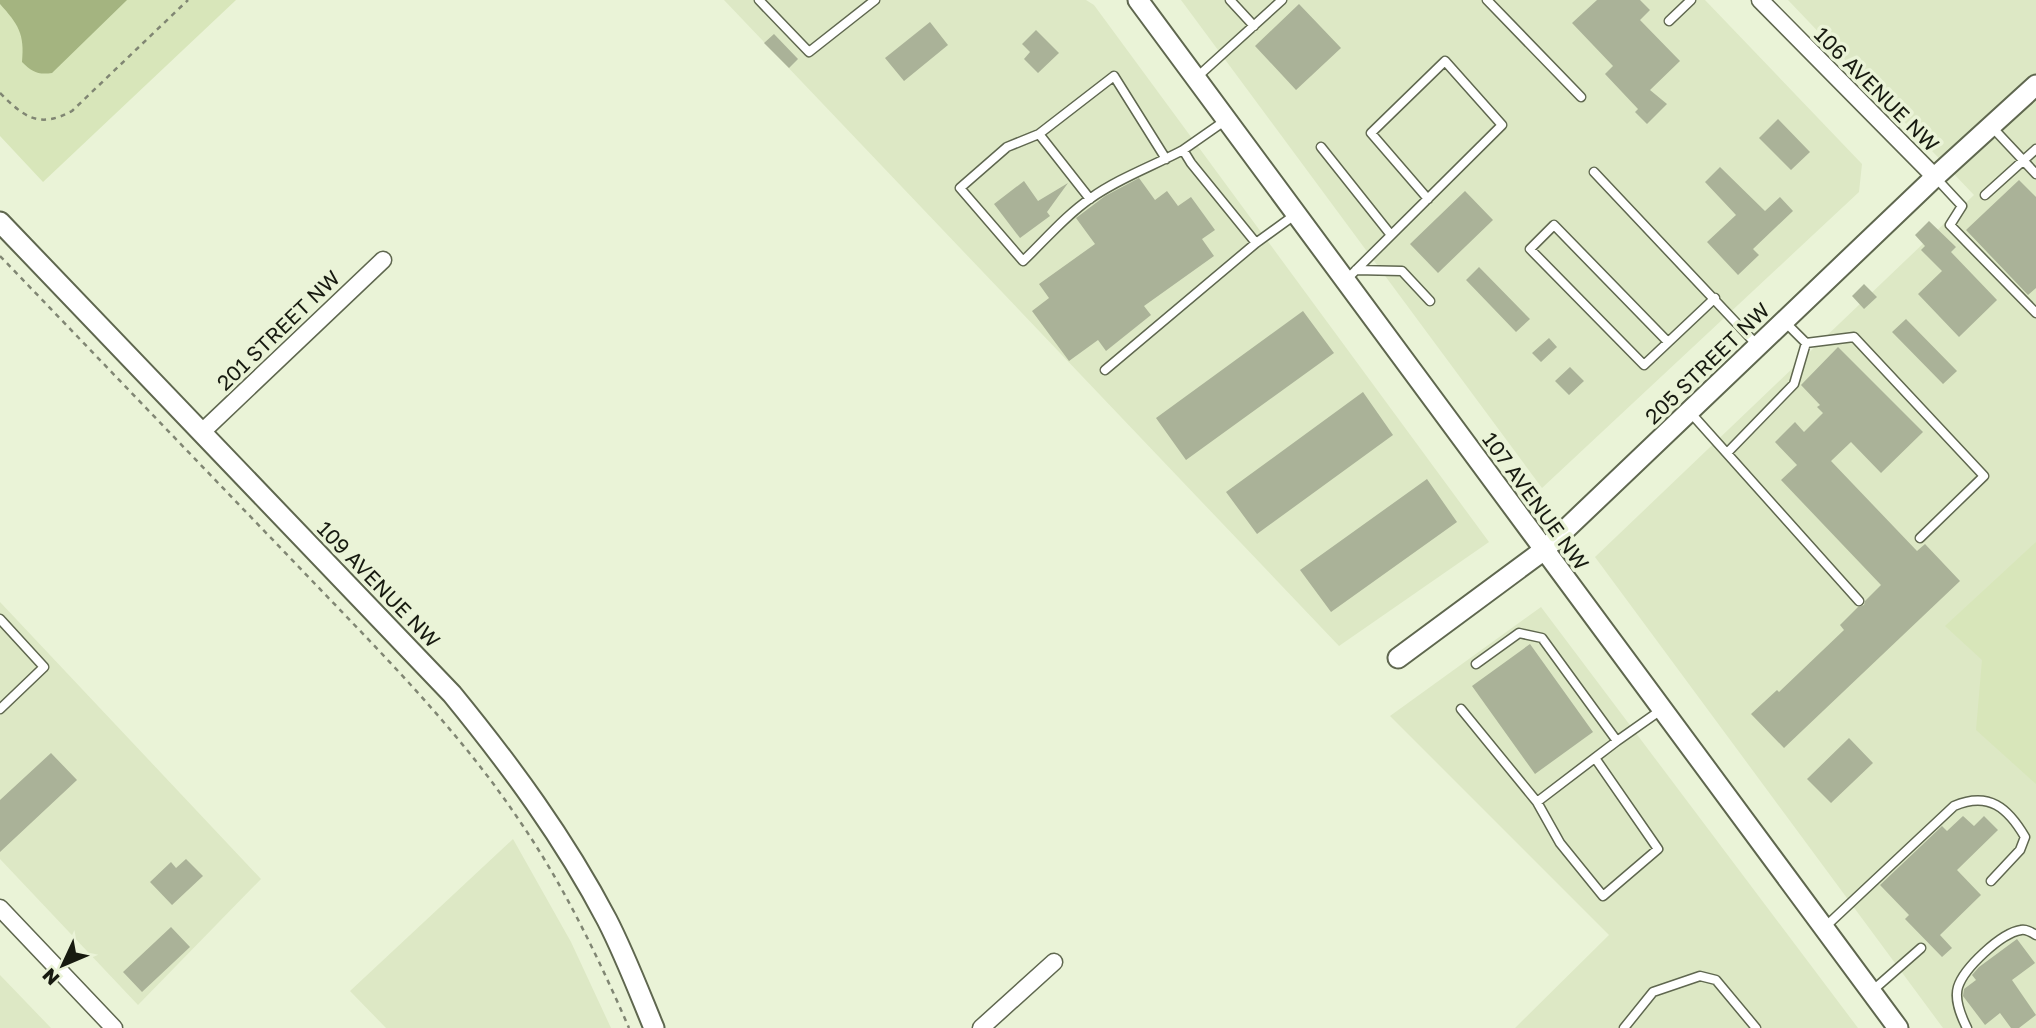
<svg xmlns="http://www.w3.org/2000/svg" width="2036" height="1028" font-family="'Golos Text',sans-serif">
	<rect width="100%" height="100%" fill="#eaf3d7"/>
	<path fill="#dde8c5" d="M724,0h362l8,5 395,537 -150,104z
		M1181,0h524l157,164 -3,28 -317,296z
		M1788,0h248v1028h-93l-348,-471 379,-362z
		M0,602l261,277 -123,126 -138,-146z
		M1541,607l317,421h-343l94,-93 -219,-219z
		M513,839l58,103 40,86h-225l-36,-37z
		M0,975l51,53h-51z"/>
	<path fill="#d8e6ba" d="M0,0h236l-193,182 -43,-46z
		M2036,542v242l-60,-54 6,-70 -37,-34z"/>
	<path fill="#a4b480" d="M0,0h127l-75,73c-14,2 -20,-1 -30,-11 3,-28 -4,-38 -22,-58z"/>
	<path fill="#aab298" d="M1597,0h43l10,10 -10,10 40,41 -30,29 17,14 -20,20 -12,-12 3,-3 -33,-35 8,-8 -41,-43z
		M1299,4l42,44 -45,42 -41,-44z
		M930,22l18,23 -44,36 -19,-23z
		M1036,30l23,23 -21,20 -14,-14 6,-7 -8,-8z
		M774,34l24,25 -9,9 -25,-25z
		M1778,119l32,33 -19,18 -32,-32z
		M1720,167l45,44 15,-14 13,14 -40,38 6,6 -21,20 -31,-33 29,-27 -31,-33z
		M1139,178l16,22 12,-9 11,15 13,-9 24,33 -13,9 12,17 -70,50 7,9 -45,36 -8,-11 -29,21 -37,-50 17,-13 -10,-14 56,-40 -19,-26 29,-22z
		M2019,180l17,17v91l-8,7 -62,-65z
		M1024,181l14,20 30,-18 -21,29 3,4 -30,22 -26,-34z
		M1465,191l28,29 -55,53 -28,-29z
		M1929,221l27,26 -5,5 46,48 -38,37 -41,-43 24,-23 -21,-21 4,-4 -10,-11z
		M1479,267l51,52 -14,13 -50,-52z
		M1864,284l13,13 -13,12 -12,-13z
		M1303,311l31,42 -148,107 -30,-42z
		M1906,319l51,52 -14,13 -51,-52z
		M1549,338l8,9 -16,15 -9,-9z
		M1838,347l85,85 -42,41 -30,-31 -20,19 86,90 8,-7 35,37 -176,167 -33,-34 26,-24 2,2 65,-62 -4,-5 18,-18 6,-2 1,-4 16,-16 -100,-105 16,-15 -22,-23 20,-20 9,10 19,-19 -6,-6 3,-2 -19,-20z
		M1570,367l14,14 -15,14 -14,-14z
		M1363,392l30,43 -136,99 -31,-42z
		M1427,479l30,43 -126,90 -31,-42z
		M1530,644l63,88 -58,42 -63,-88z
		M1849,738l24,25 -42,40 -24,-24z
		M51,753l26,27 -77,72v-52z
		M1963,816l11,10 10,-10 14,14 -41,40 24,25 -41,40 12,13 -10,9 -37,-38 4,-4 -29,-30 62,-59 5,5z
		M186,859l17,17 -31,29 -22,-23 21,-20 5,6z
		M171,927l19,20 -48,45 -19,-20z
		M2017,939l18,24 -23,17 24,35 -17,13h-8l-11,-15 -15,12 -22,-29 1,-7 12,-9 -4,-5 7,-8z"/>
	<g fill="none" stroke-linecap="round" stroke-linejoin="round">
		<defs>
			<path id="service" d="M759,0l50,52 66,-52
				M1230,0l24,26
				M1487,0l94,97
				M1669,21l22,-21
				M1196,78l86,-78
				M1226,120l-43,30 8,13 65,80 40,-29
				M1991,126l45,48
				M1039,134l51,65
				M1321,147l70,88
				M1166,159l-52,-83 -75,58 -32,13 -47,41 63,73c22,-21 43,-46 68,-63 28,-20 62,-32 92,-48
				M1594,172l164,174
				M1935,177l27,29 -12,19 86,88
				M1985,195l51,-46
				M1356,270l46,1 28,30
				M1345,281l157,-156 -57,-64 -74,72 57,66
				M1668,342l-114,-117 -24,24 114,116 71,-67
				M1806,343l48,-6 130,139 -64,62
				M1105,370l151,-127
				M1689,411l170,190
				M1727,453l67,-69 12,-41 -22,-22
				M0,619l44,48 -44,42
				M1476,664l43,-31 23,5 75,103 44,-31
				M1461,709l76,93 80,-61
				M1537,802l23,41 43,53 55,-47 -63,-91
				M1825,927l129,-121c35,-15 54,2 71,31l-5,13 -29,31
				M1872,991l49,-43
				M1624,1028l29,-36 47,-16 16,4 40,48
				M1967,1028c-6,-12 -13,-28 -9,-41 6,-19 43,-54 63,-57 5,-1 10,2 15,5"/>
			<path id="minor" d="M1760,0l175,177
				M202,432l181,-172
				M0,908l114,120
				M981,1028l73,-66"/>
			<path id="tertiary" d="M1138,0l760,1028
				M0,222l452,472c58,71 112,144 155,226 18,35 32,72 47,108
				M1398,658l146,-108 391,-373 101,-92"/>
		</defs>
		<use href="#service" stroke="#5f674f" stroke-width="11"/>
		<use href="#minor" stroke="#5f674f" stroke-width="19"/>
		<use href="#tertiary" stroke="#5f674f" stroke-width="23"/>
		<path stroke="#808673" stroke-width="2.5" stroke-dasharray="5 5" stroke-linecap="butt" d="M0,93c24,24 39,36 72,18l116,-111
			M0,256c99,103 197,205 296,308 79,83 161,163 225,259 43,63 77,134 108,205"/>
		<use href="#service" stroke="#fff" stroke-width="8"/>
		<use href="#minor" stroke="#fff" stroke-width="16"/>
		<use href="#tertiary" stroke="#fff" stroke-width="19"/>
	</g>
	<g text-anchor="middle" dominant-baseline="central" stroke-width="7" stroke-linejoin="round" paint-order="stroke">
		<g font-size="21" fill="#171a10" stroke="#eaf3d7">
			<text transform="translate(1877 89) rotate(45)">106 AVENUE NW</text>
			<text transform="translate(278 330) rotate(-44)">201 STREET NW</text>
			<text transform="translate(1707 363) rotate(-44)">205 STREET NW</text>
			<text transform="translate(1536 501) rotate(54)">107 AVENUE NW</text>
			<text transform="translate(379 584) rotate(46)">109 AVENUE NW</text>
		</g>
	</g>
	<g transform="translate(63 965) rotate(226)" stroke="#eaf3d7" stroke-width="5" paint-order="stroke">
	<path d="M0-5L12 26L0 18L-12 26Z" fill="#171a10"/>
	<text y="-10" font-size="19" font-weight="bold" text-anchor="middle" fill="#171a10">N</text>
	</g>
</svg>
